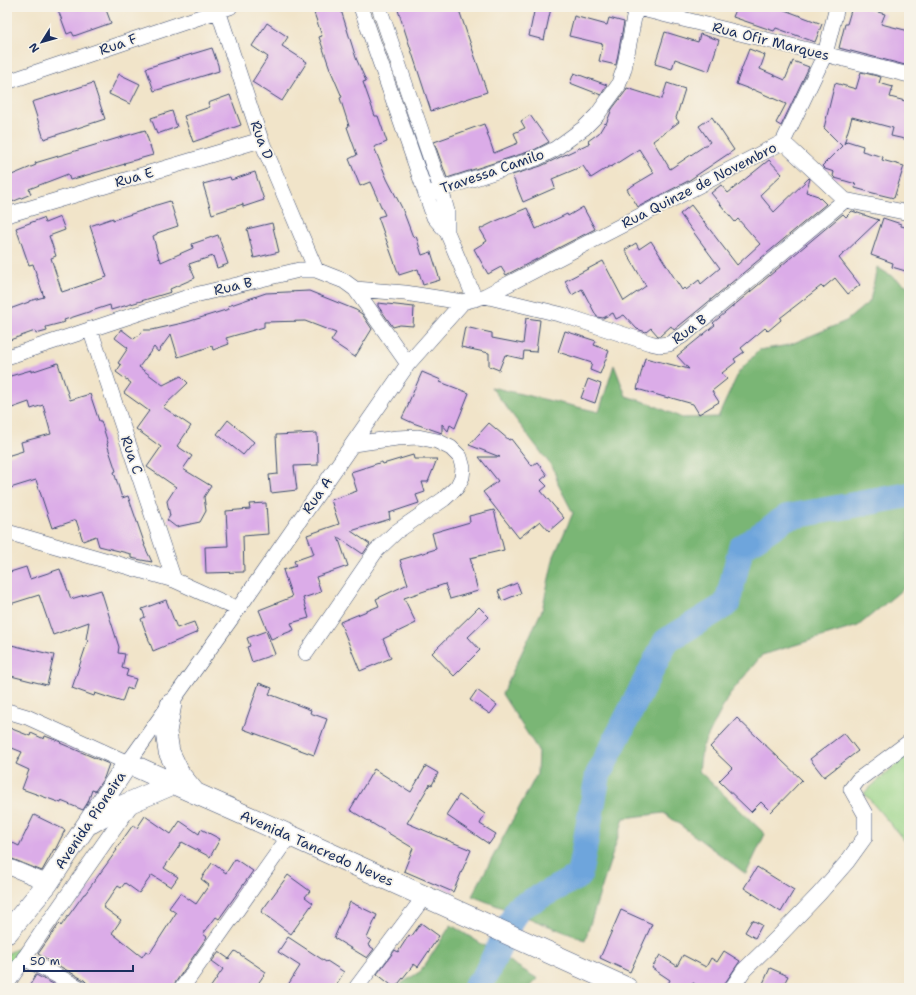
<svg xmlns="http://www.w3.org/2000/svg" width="916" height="995" font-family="'Shantell Sans',sans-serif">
	<rect width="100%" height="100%" fill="#f7f3e8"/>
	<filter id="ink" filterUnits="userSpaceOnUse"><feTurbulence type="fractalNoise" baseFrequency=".025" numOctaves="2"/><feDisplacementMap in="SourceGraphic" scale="8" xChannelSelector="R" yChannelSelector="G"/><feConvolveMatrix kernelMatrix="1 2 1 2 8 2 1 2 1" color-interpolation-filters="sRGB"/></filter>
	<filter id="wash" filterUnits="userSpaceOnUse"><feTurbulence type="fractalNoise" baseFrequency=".012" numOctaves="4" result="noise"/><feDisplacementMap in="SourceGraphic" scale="16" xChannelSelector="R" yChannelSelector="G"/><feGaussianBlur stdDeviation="0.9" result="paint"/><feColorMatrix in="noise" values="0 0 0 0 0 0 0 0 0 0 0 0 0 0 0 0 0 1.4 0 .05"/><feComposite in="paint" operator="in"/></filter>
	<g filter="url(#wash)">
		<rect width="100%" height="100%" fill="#f1e4c9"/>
		<path fill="#99d487" stroke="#5a8272" d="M909,753v93l-45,-53z
			M20,947l-13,20v-13z"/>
		<path fill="#7ab674" stroke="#4a7269" d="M877,267l32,20v297l-51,42 -96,29 -33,40 -27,53 -3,23 66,63 -19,40 -82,-61 -40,5 -39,122 -113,-44 65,-122 1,-24 -36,-56 40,-84 12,-54 19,-43 -14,-27 -6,-18 -62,-81 108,25 15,-47 12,31 25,8 31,14 36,-1 21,-45 20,-22 30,-5 57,-24 24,-20z
			M451,925l87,54 -9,9h-129l2,-5 19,-12z"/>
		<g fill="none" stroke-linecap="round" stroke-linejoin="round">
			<path stroke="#6ea5dc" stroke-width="26" d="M475,988l10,-12 33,-68 61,-32 19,-101 68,-134 61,-37 14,-56 46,-31 122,-22"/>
		</g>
		<g id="blocks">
			<path fill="#dbace8" d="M57,7h48l6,16 -37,13 -2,-4 -5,2z
				M312,7h28l16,51 10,23 -3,1 12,34h3l9,26 -13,5 13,32 15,29 11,29 3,-1 6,19 9,-3 9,28 -17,5 -5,-16 -19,6 -21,-58 7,-2 -15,-33 -10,4 -11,-27 8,-4 -10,-28 2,-1 -9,-28 2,-1 -12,-28 -11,-32 3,-1z
				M397,7h61l29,85 -56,19z
				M535,7h9l7,1 -7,32 -15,-4z
				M737,7h46l-1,2 40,15 -7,18 -39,-14 -2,3 -41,-14z
				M852,7h8l25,7 -4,10 28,7v35l-70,-18 6,-24h2z
				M574,16l33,9 2,-7 15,4 -8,43 -17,-4 4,-17 -34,-8z
				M267,23l21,14 -6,9 25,16 -25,39 -30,-19 16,-25 -16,-11z
				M665,32l33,10 2,-8 19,6 -10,31 -34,-12 -3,10 -17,-5z
				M212,48l6,17 1,6 -65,20 -8,-23z
				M749,49l16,6 -5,14 25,11 8,-19 16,6 -28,59 -5,-3 10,-19 -34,-15v1l-16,-6z
				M861,72l20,5 -2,6 14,4 -3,10 19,5v38l-18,-4 2,-8 -41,-11 -8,27 3,-3 16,5 -1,5 21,6 -1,3 22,6 -10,32 -21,-5 -18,-5 1,-4 -21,-6 -2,-2 1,-4 -9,-3 -3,-3 20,-20 -18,-18 11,-45 21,6z
				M574,73l33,12 -6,10 -31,-12z
				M119,74l21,10 -10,20 -21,-10z
				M93,83l12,36 -61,20 -12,-37z
				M667,83l18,6 -9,29 3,4 -26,19 17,28 40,-27 -11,-16 13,-9 22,33 -46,31 -50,26 -11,-18 27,-16 -15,-24 -28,18 -1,-1 -19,12 -8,-12 -31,13 3,9 -32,14 -11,-27 29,-9 49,-23 -2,-2 11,-8 6,-10 1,1 6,-15 13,-17 2,-4 35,11z
				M230,95l11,30 -48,17 -9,-26 26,-9 -2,-4z
				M172,111l5,16 -20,7 -6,-16z
				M530,115l19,27 -15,8 -87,28 -13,-36 50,-18 10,29 24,-10 -4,-10 11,-5 -4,-7z
				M145,130l8,25 -29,8 1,1 -55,16 -2,-6 -39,15 2,5 -24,10v-27l29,-12 -1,-2z
				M769,160l13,14 -22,21 14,17 35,-34 1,1 -4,13 12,4 8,8 -125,104 -27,22 -3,-4 -11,10h-2l-7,-8 -5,4 -9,-3 -13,-14 -8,4 -3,-6 -10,5 -6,-1 -15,-28 -10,6 -7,-14 38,-20 21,40 22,-15 -21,-36 11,-7 3,6 12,-8 31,49 2,-2 2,2 13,-10 2,4 19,-16 -40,-54 11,-9 46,60 23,-21 -22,-25 -3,3 -24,-29 10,-8 7,8z
				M255,172l9,28 -21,7v-3l-31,10 -9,-30 27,-7 1,3z
				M170,201l8,25 -21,7v1l-4,2 6,23 1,-1 1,4 32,-14 -1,-4 26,-9 10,29 -11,4 -4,-12 -24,8 6,14 -25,11 1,3 -60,18 -1,-5 -46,15 1,2 -19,5 1,4 -11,3 -1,-3 -28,10v-31l22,-8v-1l15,-4 -11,-33 -4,1 -13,-37 27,-10 2,5 15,-6 5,13 -16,6 7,20 -5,2 11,34 45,-15 -17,-51 23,-8v2l37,-12v-1z
				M583,207l12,22 -89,46 -5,-8 -13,7 -14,-25 13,-8 -7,-12 16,-8 31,-13 9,21 31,-15 1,2z
				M852,211l27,9 -40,38 21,27 -12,9 -13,-16 -12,10 -2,-2 -41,32 1,2 -13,11 -3,-3 -24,20 3,4 -10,7 2,3 -14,11 5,6 -15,12 7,11 -20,12 -6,-10 -25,-7v1l-31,-9 8,-31 44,11 -12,-13 38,-31 -2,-2 130,-109 3,3z
				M883,218l18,6v2l8,2v44l-17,-5 1,-4 -22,-8z
				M272,223l7,29 -25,6 -7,-29z
				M309,291l47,19 6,4 10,15 -17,28 -24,-16 5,-8 -31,-12 -41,1v5l-38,11 3,6 -16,6 -1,-4 -34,11 -7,-23 -13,18 -4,-5 -15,20 24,18 18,-9 7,7 -25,24 28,19 -14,20 15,10 -9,13 28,17 -7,11 2,14 -6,11 -24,5 -9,-7 3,-4 -3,-15 9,-14 -29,-20 14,-20 -25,-18 13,-18 -25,-18 7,-10 -15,-11 5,-7 -3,-2 10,-15 -13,-10 6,-9 13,10 10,-9h8l35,-8 42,-13 -1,-3 38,-13z
				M378,303l36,4 -1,19 -13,-1 -7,2 -15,-21z
				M526,318l14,2 -4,32 -12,-1 -1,8 -18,-4 -6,15 -10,-4v-13l-28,-6 4,-20 27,6v5l31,6z
				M565,331l31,10 -2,4 15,6 -9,23 -10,-4 2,-7 -34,-11z
				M58,363l12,37 20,-6 9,27h2l7,22 -1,1 9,27 -2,1 8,26 6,-2 17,49h-1l8,17 -21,-4v-4l-32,-8 -3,-10 -13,5 -7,-21 -24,8 -16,-48 -29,9v-33l16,-5 -2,-9 30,-8 -8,-29 -12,4 -2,-7 -17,6 -5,-16v-15l24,-7v2z
				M422,372l19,8 -1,2 29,11 -14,35 -5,-3 -2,6 -6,-7v9l-29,-10 -11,-5 7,-14h-1z
				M588,379l13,5 -6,19 -14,-5z
				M228,420l26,22 -11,13 -26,-21z
				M489,423l20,17 2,-1 21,27 5,-4 10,13 -6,5 6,6 -6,5 23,27 -15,13 -9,-10 -21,17 -36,-46 15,-11 -19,-24h21l-31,-12z
				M317,433l1,32 -24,1 3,24 -26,3 -2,-18 9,-1 -2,-39z
				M413,455l1,4h23l-9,23h-6l3,10 -9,3 3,8 -30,10 1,6 -39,12 19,13 -7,10 -25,-17 10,29 -32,11 5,15 -18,6 6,20 -18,5 3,7 -23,9 -12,-29 33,-13 -9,-27 13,-4 -2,-5 20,-7 -7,-19 32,-11 -8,-24 26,-9 -6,-19 31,-10 1,2z
				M266,503l2,31 -25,2 1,36 -38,1 -1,-26 23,-1 -2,-35 24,-2 -1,-5z
				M494,510l10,40 -34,8 2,7h-1l7,26 -28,8 -5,-15 -41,14 12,25 -33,16 8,19 -31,13 -20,-49 39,-16 -3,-7 32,-15 -8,-24 36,-11 -4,-16 38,-11 -1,-6z
				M26,567l4,12 30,-10 11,30 30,-9 18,57 -1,6 7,1 -3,14 6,2 -2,6 10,3 -4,11 -5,-2 -5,14 -27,-9 -1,3 -22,-8 16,-48 -2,-1 3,-17 -36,13 -14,-40 -32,10v-32z
				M517,583l4,10 -19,8 -4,-10z
				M166,600l11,28 17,-6 4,10 -45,19 -12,-32 4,-2 -3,-8z
				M479,607l10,10 -21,20 12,13 -26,26 -22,-23z
				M266,631l9,23 -23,8 -5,-15 3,-1 -3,-8z
				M7,644l47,11 -7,30 -40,-10z
				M259,683l13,5 -3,6 42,16 -1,3 17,6 -13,36 -71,-26z
				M477,690l20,15 -7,9 -20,-14z
				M737,718l65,62 -31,32 -10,-10 -10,10 -32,-31 13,-13 -22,-21z
				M7,727l23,9 1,-3 13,6 1,-3 16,6 -1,1 49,21 -5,14 -9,13 -3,-1 -4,12 -5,8 -22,-9v2l-39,-14 7,-19 -13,-6 6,-12 -15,-6z
				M844,733l14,18 -34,26 -14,-18z
				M426,766l12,7 -6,12 -2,-1 -23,39 64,27 -18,42 -49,-21 9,-23 -63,-38 24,-41 37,23z
				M459,795l26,19 -5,10 16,10 -7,10 -43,-29z
				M34,815l31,15 -10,20 -1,-1 -7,13 -5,9 -32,-13 -3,-1v-17l12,6z
				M145,816l26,18 9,-13 19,13 2,-5 19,10 -10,18 -28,-15 -18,26 14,9 -7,10 -19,-12 -13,18 -14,-10 -4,5 -3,-2 -15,21 18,13 -9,13 30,24 4,-6 4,2 26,-40 -7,-5 11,-15 16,11 13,-19 -8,-6 11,-16 14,10 9,-14 18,12 -34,48 -3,-2 -13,17 4,3 -32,46 -2,5h-84l-1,-4 -4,-4 -46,-26 21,-30 2,2 23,-32h1l13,-18 19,-26 -1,-1 17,-24 4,3z
				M757,867l37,23 -13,22 -37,-24z
				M288,875l22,16 -5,6 8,6 -22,31 -30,-22z
				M350,902l27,13 -10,23 4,2 -3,5 6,4 -7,9 -33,-20z
				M621,910l31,14 -22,48 -30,-14z
				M752,920l10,5 -7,13 -10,-6z
				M421,923l18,13 -21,31 -4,-3 -19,24 -18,-14 18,-24 3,2 11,-17 2,2z
				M288,937l38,25 1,-1 17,11 -10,16h-48l14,-22 -22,-14z
				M235,951l31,21 -11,16h-45l13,-19 -11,-8 7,-9 10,7z
				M724,951l16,10 -15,22 -2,5h-21l-9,-5 -3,5h-24l4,-8 -18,-12 8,-13 17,11 6,-11 23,12 5,-9 6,4z
				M770,968l18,8 -6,12h-21z
				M36,975l25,13h-33z"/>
		</g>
	</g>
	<g filter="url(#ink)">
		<use href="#blocks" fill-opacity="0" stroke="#3b4a6e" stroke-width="1"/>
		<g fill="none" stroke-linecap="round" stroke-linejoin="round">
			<defs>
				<path id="street" d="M217,7l44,133 55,130
					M361,7l73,210 13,15 28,67
					M379,7l62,182 6,22v21
					M634,7l275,68
					M7,82l223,-75
					M783,142l62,58 64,13
					M426,194l111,-36 18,-9 29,-21 13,-13 21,-29 6,-17 12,-62
					M7,215l254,-75
					M355,289l53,75
					M485,296l298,-154 42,-88 12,-47
					M90,329l84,251
					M7,357l184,-61 108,-26h17l28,11 11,8 50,4 58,9
					M7,532l167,48 64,29
					M306,653l70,-102 20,-19 48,-33 13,-12 5,-10 1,-9 -3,-11 -9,-9 -14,-7 -19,-4 -21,1 -44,6
					M7,711l20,6 101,46 110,-154 170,-245 55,-62 22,-6 78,19 87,28 9,2 10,-1 16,-10 160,-134
					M7,866l41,17
					M24,958l56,30
					M7,984l37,-55 89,-127
					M182,988l108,-153
					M356,988l68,-91
					M732,988l12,-18 33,-32 42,-44 28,-32 18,-25v-23l-14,-25 7,-9 51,-38"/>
				<path id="secondary" d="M171,704l-5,28 3,20 11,23 15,18
					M91,823l24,-14 58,-25
					M7,933l41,-50 80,-120c54,25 109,48 163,73 112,50 223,102 336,152"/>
			</defs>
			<use href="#street" stroke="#3b4a6e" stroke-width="16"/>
			<use href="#secondary" stroke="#3b4a6e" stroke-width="22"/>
			<use href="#street" stroke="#fff" stroke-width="15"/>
			<use href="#secondary" stroke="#fff" stroke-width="21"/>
		</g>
	</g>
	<g text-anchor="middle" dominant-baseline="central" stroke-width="3.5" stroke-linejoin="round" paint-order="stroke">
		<g font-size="14" fill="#1b2f5e" stroke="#f7f3e8">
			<text transform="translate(771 41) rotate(14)">Rua Ofir Marques</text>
			<text transform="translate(118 44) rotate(-19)">Rua F</text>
			<text transform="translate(262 140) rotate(69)">Rua D</text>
			<text transform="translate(492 171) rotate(-19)">Travessa Camilo</text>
			<text transform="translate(134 177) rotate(-16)">Rua E</text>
			<text transform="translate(699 185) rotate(-27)">Rua Quinze de Novembro</text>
			<text transform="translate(233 286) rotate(-13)">Rua B</text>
			<text transform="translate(689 329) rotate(-37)">Rua B</text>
			<text transform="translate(132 455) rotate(71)">Rua C</text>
			<text transform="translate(317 495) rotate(-55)">Rua A</text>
			<text transform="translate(90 820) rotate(-56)">Avenida Pioneira</text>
			<text transform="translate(317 848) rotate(24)">Avenida Tancredo Neves</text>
		</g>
	</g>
	<rect width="916" height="995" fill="none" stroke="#f7f3e8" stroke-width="24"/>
	<g transform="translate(42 42) rotate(233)" stroke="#f7f3e8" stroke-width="3" paint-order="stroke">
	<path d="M0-3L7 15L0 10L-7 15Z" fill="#1b2f5e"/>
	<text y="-6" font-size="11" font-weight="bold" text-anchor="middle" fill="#1b2f5e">N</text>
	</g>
	<path d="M24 965v6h109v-6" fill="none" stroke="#1b2f5e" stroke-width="2"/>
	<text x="30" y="965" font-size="12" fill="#1b2f5e" stroke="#f7f3e8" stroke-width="3" paint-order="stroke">50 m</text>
</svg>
